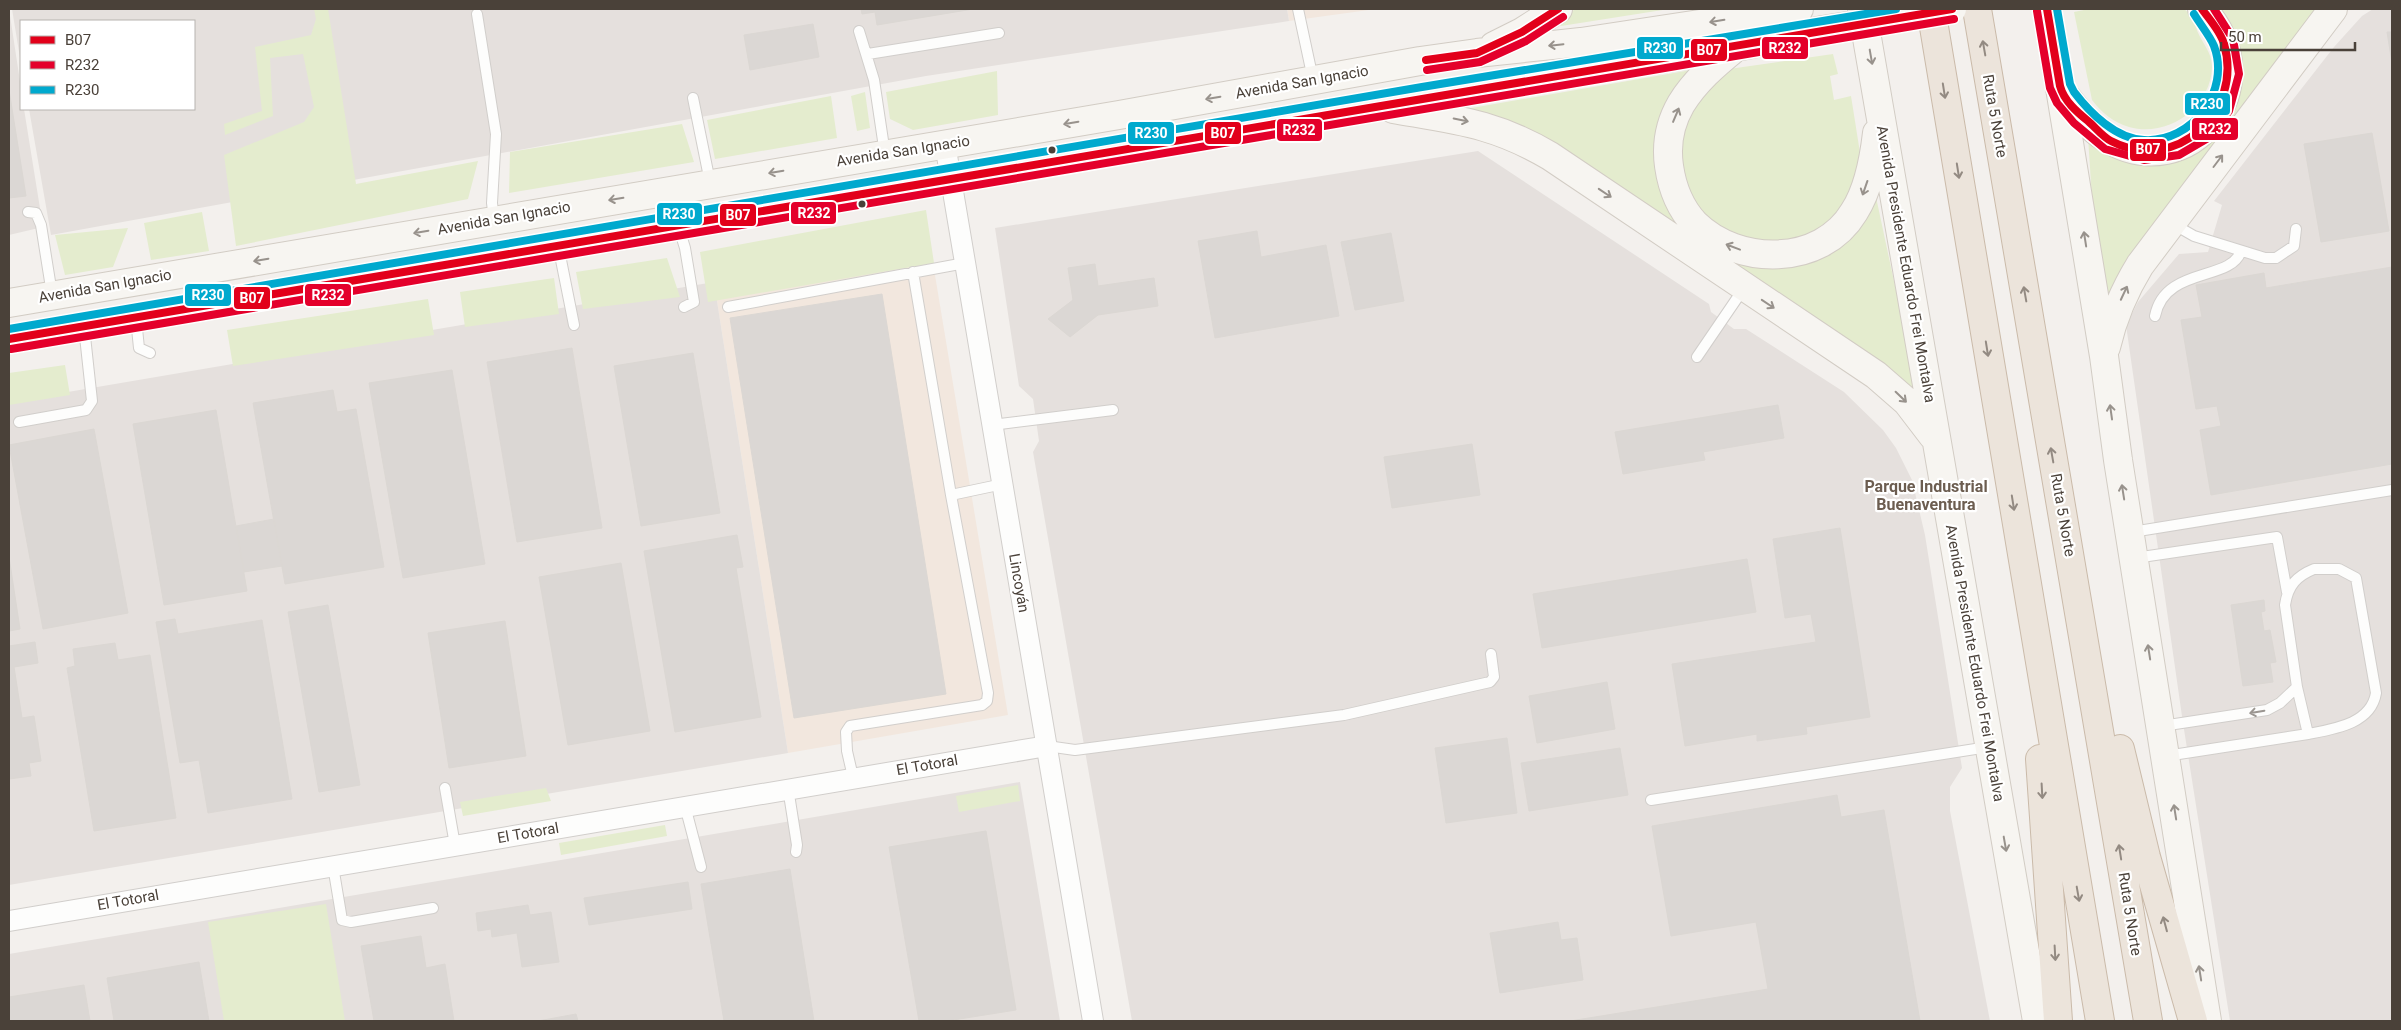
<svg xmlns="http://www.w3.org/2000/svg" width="2401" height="1030" font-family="Roboto,sans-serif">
	<rect width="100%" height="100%" fill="#f3f0ed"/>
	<path fill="#f2e7de" d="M1287,9h89l-87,12z
		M930,245l78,470 -220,38 -74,-471z"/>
	<path fill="#e5e0dd" d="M9,9l12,79v21h3l19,118 -34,8z
		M12,9h1275l2,12 -363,55 -875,159 -22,-126h165v-88h-173v43z
		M2373,9h19v1012h-162l-47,-298 -57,-398 12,-23 41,-48 29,-2 14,-47 -8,-4 120,-154 28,-31z
		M1478,151l231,153 2,8 23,17h12l98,63 39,38 13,18 16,32 13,55 37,233 -12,19v24l40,210h-858l-99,-569 6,-11 -6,-42 -14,-13 -24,-158z
		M714,282l74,471 -779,132v-483z
		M1020,782l40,239h-1051v-67z"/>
	<path fill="#e4ecce" d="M314,9h14l28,175 122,-23 -10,38 -232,47 -12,-91 80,-33 10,-15 -11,-53 -33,4 3,58 -48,19 -1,-11 38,-13 -7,-64 56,-12 5,-16z
		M1575,9h94l-108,17 -2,-4z
		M2089,9h95l11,9c-1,19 18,30 17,50 -2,40 -44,70 -83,59 -16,-5 -27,-14 -37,-27l-18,-88z
		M2217,9h103l-208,289 -8,2 -10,-71 -6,-92 26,17 100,-20z
		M1833,54l5,20 -8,2 4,24 17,-4 10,63 -5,35 -46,48 -48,6 -56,-25 -20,-28 -9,-60 13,-30 39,-36z
		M1691,70l-34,62 50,115 34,17 44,3 91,-70 44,206 -460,-293z
		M997,71l1,44 -85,15 -23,-11 -4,-27z
		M865,92l5,36 -13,3 -6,-35z
		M831,96l6,42 -122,21 -8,-39z
		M682,124l12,38 -185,31 1,-41z
		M926,210l8,53 -226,39 -8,-50z
		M202,212l7,39 -58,9 -7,-37z
		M128,228l-15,39 -48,8 -10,-40z
		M667,258l13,39 -97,12 -7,-37z
		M554,278l5,36 -94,13 -5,-35z
		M428,299l6,36 -201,31 -6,-36z
		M65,365l5,30 -61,10v-32z
		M1018,785l2,16 -61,11 -3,-16z
		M546,788l5,13 -88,15 -3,-14z
		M665,825l2,11 -106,19 -2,-12z
		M326,904l19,117h-121l-16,-99z"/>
	<path fill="#dbd7d4" stroke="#dbd7d3" d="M861,9h112l-96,16 -2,-13 -13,2z
		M813,24l6,33 -69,13 -6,-35z
		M2387,32h5v31z
		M9,90l17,106 -17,2z
		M2372,133l17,98 -68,11 -17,-98z
		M1257,231l4,26 65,-12 13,71 -124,22 -17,-97z
		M1391,233l13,68 -49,9 -14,-68z
		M1095,264l3,22 56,-8 4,28 -60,9 -28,22 -22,-18 25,-19 -5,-32z
		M2392,267v197l-181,31 -11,-65 21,-4 -4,-20 -21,3 -15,-89 21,-3 -6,-32 68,-12 2,15z
		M882,294l64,400 -152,24 -64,-400z
		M572,348l30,180 -85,14 -30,-180z
		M693,353l27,160 -79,13 -27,-160z
		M452,370l33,194 -82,14 -34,-195z
		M333,390l4,22 19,-3 28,158 -99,17 -32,-181z
		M1778,405l6,33 -81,14 2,8 -82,14 -8,-42z
		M216,410l31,181 -83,14 -31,-181z
		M94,429l34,184 -85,16 -34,-184z
		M1472,444l8,51 -88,13 -8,-51z
		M274,519l8,47 -38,6 -8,-46z
		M1840,528l30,189 -64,10 1,7 -50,7v-7l-72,12 -13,-82 144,-22 -5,-28 -26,4 -12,-79z
		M737,535l6,32 -7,1 25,149 -86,15 -31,-181z
		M9,557l11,72 -11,2z
		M1747,559l9,53 -214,36 -9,-54z
		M621,563l29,168 -82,14 -29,-168z
		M2264,600l1,11 -4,1 3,19 6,-1 6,32 -6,1 3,19 -30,4 -12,-81z
		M328,605l32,180 -41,7 -31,-180z
		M175,619l3,15 84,-14 30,179 -84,14 -9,-53 -19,3 -24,-141z
		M505,621l21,135 -77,12 -21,-135z
		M35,642l3,21 -24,4 8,51 12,-2 7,45 -12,2 2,13 -22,3v-133z
		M115,643l3,17 32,-5 26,163 -82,13 -27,-163 8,-2 -2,-17z
		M1607,682l8,47 -78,14 -8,-47z
		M1507,738l10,75 -71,10 -11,-75z
		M1620,748l8,47 -99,16 -8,-48z
		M1837,795l4,22 43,-7 36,211h-350l198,-32 -12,-67 -85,14 -19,-110z
		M986,831l30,179 -69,11h-28l-30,-174z
		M790,869l24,152h-90l-23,-137z
		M688,882l4,27 -103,16 -5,-27z
		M528,905l2,10 21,-3 8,50 -37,5 -5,-34 -25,4 -1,-8 -13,2 -2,-18z
		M1558,922l3,18 16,-2 6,42 -83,13 -10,-60z
		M421,936l5,32 19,-4 9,57h-80l-13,-75z
		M199,962l10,59h-95l-7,-43z
		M84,985l6,36h-81v-24z
		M576,1014l2,7h-40z"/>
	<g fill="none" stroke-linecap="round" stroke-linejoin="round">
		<defs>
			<path id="lane" d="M1298,9l15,70
				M477,14l19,120 -4,69 2,16
				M859,31l15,49 11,74
				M868,54l131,-21
				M693,98l17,84
				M28,212l8,1 5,12 11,69
				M2173,224l21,12 71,22h11l18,-12 2,-17
				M678,225l7,23 9,54 -10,5
				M558,245l16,80
				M728,307l237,-44
				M2155,316c10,-50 76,-34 86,-65
				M136,319l3,29 11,5
				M1697,357l47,-69
				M19,422l67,-12 6,-9 -8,-74
				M992,425l121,-15
				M951,495l52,-11
				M2132,532l260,-42
				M2135,558l142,-21 10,55
				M2314,569h25l17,9 20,115c-5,31 -42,36 -68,41l-11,-47 -12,-82c3,-20 12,-29 29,-36z
				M2162,726l105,-16 13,-7 17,-16
				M1047,746l28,4 269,-35 146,-33 4,-5 -3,-23
				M2166,756l142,-22
				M853,777l-6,-26 -1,-19 4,-6 132,-21 5,-4 1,-8 -37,-198 -38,-223
				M445,788l10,57
				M788,788l9,57 -1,7
				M1651,800l337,-53
				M685,806l16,61
				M333,866l9,54 9,2 82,-14"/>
			<path id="street" d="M945,144l148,877
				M9,921l1038,-175"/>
			<path id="secondary" d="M1862,9l175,1012
				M2047,9l57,347 14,104 89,561
				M1494,46l28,-14 36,-23
				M1736,47c-21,17 -41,34 -55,57 -11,19 -15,41 -12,62 3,21 11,42 26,58 43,42 126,43 159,-12 15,-23 20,-53 23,-79
				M2063,93c13,16 24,33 42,44 85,54 167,-55 97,-128
				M1393,109c63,11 101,14 157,47l326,219 31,27 26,34
				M9,303l1110,-188 301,-54 57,-8 104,-11 218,-33
				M9,339l1415,-242 312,-50 87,-17
				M2106,347c7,-30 18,-56 34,-82l193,-256"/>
			<path id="highway" d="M1931,9l169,1012
				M1977,9l171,1012
				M2120,749l26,108 47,164
				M2040,759l18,262"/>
		</defs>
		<use href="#lane" stroke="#d1cecb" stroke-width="12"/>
		<use href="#street" stroke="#d1cecb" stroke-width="22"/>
		<use href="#secondary" stroke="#d2ccc4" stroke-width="30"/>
		<use href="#highway" stroke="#cabaa9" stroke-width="30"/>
		<use href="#lane" stroke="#fdfdfc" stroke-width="10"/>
		<use href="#street" stroke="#fdfdfc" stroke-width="20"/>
		<use href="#secondary" stroke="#f7f5f1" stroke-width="28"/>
		<use href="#highway" stroke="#ece4db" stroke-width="28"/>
		<defs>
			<path id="secondary-bridge" d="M1823,30l129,-21"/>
		</defs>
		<use href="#secondary-bridge" stroke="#d2ccc4" stroke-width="30" stroke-linecap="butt"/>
		<use href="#secondary-bridge" stroke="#f7f5f1" stroke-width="28"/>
		<defs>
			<path id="bus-1" d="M2047,9l13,77c4,15 17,26 28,35 7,6 15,16 23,20 64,34 133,-29 113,-97 -3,-12 -15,-25 -22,-35
				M1426,60l51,-7 45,-21 36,-23
				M9,339l1943,-330"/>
			<path id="bus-2" d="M2037,11l13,77 7,15 17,20 31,26 39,11 35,-5 29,-17 21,-27 10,-37 -6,-35 -19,-30
				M1427,70l53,-8 46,-21 37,-24
				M11,349l1943,-330"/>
			<path id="bus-3" d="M2057,9l13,75 4,8c16,21 42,47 70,48 48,3 87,-49 70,-94 -4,-10 -14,-22 -20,-32
				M9,329l1413,-242 474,-78"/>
		</defs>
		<use href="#bus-1" stroke="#fff" stroke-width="11"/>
		<use href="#bus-2" stroke="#fff" stroke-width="11"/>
		<use href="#bus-3" stroke="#fff" stroke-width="11"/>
		<use href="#bus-1" stroke="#e2001a" stroke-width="8"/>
		<use href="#bus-2" stroke="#e4002b" stroke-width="8"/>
		<use href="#bus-3" stroke="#00a9ce" stroke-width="8"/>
	</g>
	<defs><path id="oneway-shaft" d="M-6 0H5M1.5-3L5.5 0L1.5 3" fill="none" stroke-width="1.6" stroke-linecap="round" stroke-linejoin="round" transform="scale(1.25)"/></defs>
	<g stroke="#98928c">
		<use href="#oneway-shaft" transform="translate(1717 21) rotate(171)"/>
		<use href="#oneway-shaft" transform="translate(1556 45) rotate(174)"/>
		<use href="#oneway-shaft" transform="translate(1871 57) rotate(80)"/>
		<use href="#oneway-shaft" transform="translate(1213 98) rotate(170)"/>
		<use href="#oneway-shaft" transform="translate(1676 115) rotate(-67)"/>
		<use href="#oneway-shaft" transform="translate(1461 120) rotate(12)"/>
		<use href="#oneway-shaft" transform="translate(1071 123) rotate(170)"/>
		<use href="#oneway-shaft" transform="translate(2218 161) rotate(-53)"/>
		<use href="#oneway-shaft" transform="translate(776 172) rotate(170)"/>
		<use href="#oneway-shaft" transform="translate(1865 188) rotate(109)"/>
		<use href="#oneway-shaft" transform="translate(1605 193) rotate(34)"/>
		<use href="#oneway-shaft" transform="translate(616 199) rotate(171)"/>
		<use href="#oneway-shaft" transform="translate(421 232) rotate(170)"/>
		<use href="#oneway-shaft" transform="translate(2085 239) rotate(-99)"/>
		<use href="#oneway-shaft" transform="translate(1733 247) rotate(-159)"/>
		<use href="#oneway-shaft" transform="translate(261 260) rotate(170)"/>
		<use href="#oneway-shaft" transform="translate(2124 293) rotate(-65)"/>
		<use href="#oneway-shaft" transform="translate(1768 304) rotate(34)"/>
		<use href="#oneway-shaft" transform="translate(1901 397) rotate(44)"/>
		<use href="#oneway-shaft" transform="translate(2111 412) rotate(-98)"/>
		<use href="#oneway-shaft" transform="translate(2123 492) rotate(-99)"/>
		<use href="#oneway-shaft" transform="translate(2149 652) rotate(-99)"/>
		<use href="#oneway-shaft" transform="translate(2175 812) rotate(-99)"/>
		<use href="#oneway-shaft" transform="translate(2005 844) rotate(80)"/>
		<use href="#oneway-shaft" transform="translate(2200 973) rotate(-99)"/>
	</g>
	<g stroke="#938a82">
		<use href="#oneway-shaft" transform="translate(1984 48) rotate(-100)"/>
		<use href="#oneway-shaft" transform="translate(1944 91) rotate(81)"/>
		<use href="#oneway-shaft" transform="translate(1958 171) rotate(81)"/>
		<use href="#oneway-shaft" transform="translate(2025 294) rotate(-100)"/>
		<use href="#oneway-shaft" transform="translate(1987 349) rotate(81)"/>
		<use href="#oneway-shaft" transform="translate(2052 455) rotate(-100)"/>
		<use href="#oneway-shaft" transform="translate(2013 503) rotate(81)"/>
		<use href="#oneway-shaft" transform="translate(2042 791) rotate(87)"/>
		<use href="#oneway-shaft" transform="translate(2120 852) rotate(-99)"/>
		<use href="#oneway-shaft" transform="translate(2078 894) rotate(80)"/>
		<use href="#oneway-shaft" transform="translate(2165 924) rotate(-105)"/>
		<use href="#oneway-shaft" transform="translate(2055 953) rotate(87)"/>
	</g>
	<use stroke="#9b9691" href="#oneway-shaft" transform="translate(2257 712) rotate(170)"/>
	<g fill="#4a4139" stroke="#fff" stroke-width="2">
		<circle cx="1052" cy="150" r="4.5"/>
		<circle cx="862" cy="204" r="4.5"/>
	</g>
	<g text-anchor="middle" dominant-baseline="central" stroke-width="4.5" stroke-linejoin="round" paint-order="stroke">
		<g font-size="15" fill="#4a4139" stroke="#fff">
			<text transform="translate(1302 82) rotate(-10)">Avenida San Ignacio</text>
			<text transform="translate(1995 116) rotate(80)">Ruta 5 Norte</text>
			<text transform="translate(903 151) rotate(-9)">Avenida San Ignacio</text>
			<text transform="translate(504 218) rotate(-10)">Avenida San Ignacio</text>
			<text transform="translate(1906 264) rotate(80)">Avenida Presidente Eduardo Frei Montalva</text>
			<text transform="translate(105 286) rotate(-10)">Avenida San Ignacio</text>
			<text transform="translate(2063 515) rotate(80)">Ruta 5 Norte</text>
			<text transform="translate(1019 583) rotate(80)">Lincoyán</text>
			<text transform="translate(1975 663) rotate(80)">Avenida Presidente Eduardo Frei Montalva</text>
			<text transform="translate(927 765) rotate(-10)">El Totoral</text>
			<text transform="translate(528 833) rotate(-10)">El Totoral</text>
			<text transform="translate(128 900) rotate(-10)">El Totoral</text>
			<text transform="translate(2130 914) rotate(81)">Ruta 5 Norte</text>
		</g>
		<g font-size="16" font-weight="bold" fill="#6c5d50" stroke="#fff">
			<text x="1926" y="486">Parque Industrial<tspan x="1926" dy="18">Buenaventura</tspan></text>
		</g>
	</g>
	<g stroke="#fff" stroke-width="2">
		<rect x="1761" y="36" width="48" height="24" rx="5" fill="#e4002b"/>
		<rect x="1636" y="36" width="48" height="24" rx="5" fill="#00a9ce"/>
		<rect x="1690" y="38" width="38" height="24" rx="5" fill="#e2001a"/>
		<rect x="2184" y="92" width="47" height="24" rx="5" fill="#00a9ce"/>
		<rect x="2191" y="117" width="48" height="24" rx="5" fill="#e4002b"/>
		<rect x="1276" y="118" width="47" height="24" rx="5" fill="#e4002b"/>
		<rect x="1204" y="121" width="38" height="24" rx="5" fill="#e2001a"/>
		<rect x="1127" y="121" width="48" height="24" rx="5" fill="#00a9ce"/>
		<rect x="2129" y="138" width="38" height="24" rx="5" fill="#e2001a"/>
		<rect x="790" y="201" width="47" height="24" rx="5" fill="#e4002b"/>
		<rect x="656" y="202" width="47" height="24" rx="5" fill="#00a9ce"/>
		<rect x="719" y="203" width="38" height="24" rx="5" fill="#e2001a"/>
		<rect x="184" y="283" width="48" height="24" rx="5" fill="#00a9ce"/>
		<rect x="304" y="283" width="48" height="24" rx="5" fill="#e4002b"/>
		<rect x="233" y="286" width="38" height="24" rx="5" fill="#e2001a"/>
	</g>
	<g font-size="14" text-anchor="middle" font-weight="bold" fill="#fff">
		<text x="1785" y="53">R232</text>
		<text x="1660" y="53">R230</text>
		<text x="1709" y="55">B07</text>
		<text x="2207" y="109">R230</text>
		<text x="2215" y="134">R232</text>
		<text x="1299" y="135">R232</text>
		<text x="1223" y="138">B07</text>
		<text x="1151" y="138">R230</text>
		<text x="2148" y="154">B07</text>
		<text x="814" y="218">R232</text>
		<text x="679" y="219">R230</text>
		<text x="738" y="220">B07</text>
		<text x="208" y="300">R230</text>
		<text x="328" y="300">R232</text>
		<text x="252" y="303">B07</text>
	</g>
	<rect width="2401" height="1030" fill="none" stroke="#4a4139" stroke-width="20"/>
	<rect x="20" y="20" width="175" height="90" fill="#ffffff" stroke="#b7b3b0"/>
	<rect x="30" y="36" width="25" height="8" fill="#e2001a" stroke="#b7b3b0"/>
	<text x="65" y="45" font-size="15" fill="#4a4139">B07</text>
	<rect x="30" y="61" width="25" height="8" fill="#e4002b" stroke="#b7b3b0"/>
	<text x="65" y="70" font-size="15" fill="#4a4139">R232</text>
	<rect x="30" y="86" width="25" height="8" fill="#00a9ce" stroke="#b7b3b0"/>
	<text x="65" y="95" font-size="15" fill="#4a4139">R230</text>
	<path d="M2221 42v8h134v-8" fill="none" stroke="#4a4139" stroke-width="2.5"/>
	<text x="2228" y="42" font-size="15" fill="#4a4139" stroke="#ffffff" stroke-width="4" paint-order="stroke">50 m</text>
</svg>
